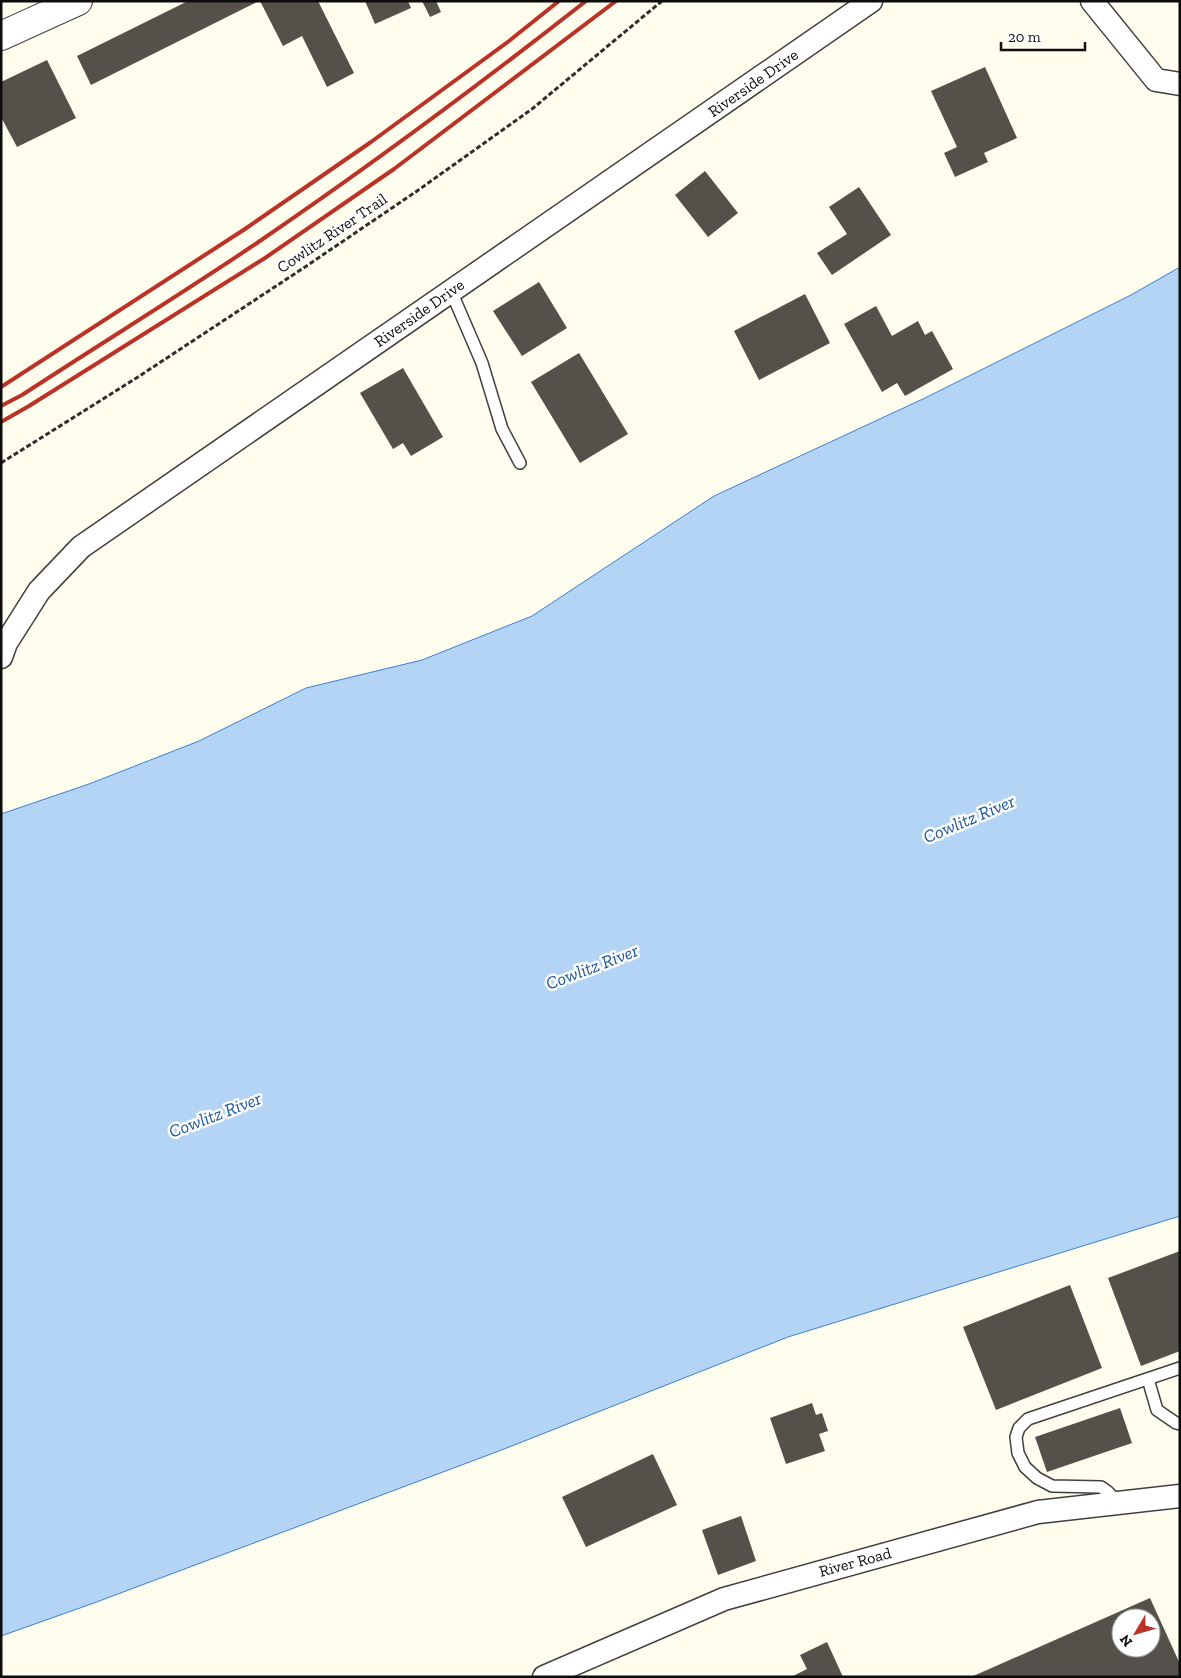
<svg xmlns="http://www.w3.org/2000/svg" width="1181" height="1678" font-family="'Zilla Slab',serif">
	<rect width="100%" height="100%" fill="#fffded"/>
	<path fill="#b3d4f5" stroke="#3b80cc" d="M1180,267v949l-392,121 -289,114 -405,152 -93,33v-822l88,-30 110,-43 107,-53 116,-28 110,-44 182,-120 211,-98 206,-103z"/>
	<path fill="#56504a" fill-rule="evenodd" d="M188,1h71l-168,84 -14,-29z
		M260,1h58l36,72 -27,14 -25,-51 -19,10z
		M365,1h43l3,7 -36,16z
		M422,1h14l5,11 -11,5z
		M47,60l29,58 -59,29 -16,-30v-35z
		M985,67l32,71 -33,15 4,9 -33,15 -11,-24 13,-6 -26,-56z
		M705,171l33,42 -30,24 -33,-42z
		M859,187l32,48 -59,40 -15,-22 30,-19 -18,-27z
		M539,282l28,46 -45,28 -29,-45z
		M805,294l25,49 -71,37 -25,-49z
		M876,306l16,30 26,-15 7,14 7,-4 21,38 -48,27 -8,-13 -15,9 -38,-68z
		M579,353l49,81 -48,29 -49,-81z
		M403,368l40,69 -32,19 -8,-13 -10,6 -33,-56z
		M1180,1251v100l-39,15 -33,-88z
		M1070,1285l32,83 -106,42 -33,-83z
		M812,1403l4,12 6,-2 6,18 -9,3 6,17 -39,13 -16,-46z
		M1120,1408l12,35 -85,29 -12,-35z
		M653,1454l24,51 -91,42 -24,-50z
		M741,1516l15,45 -38,14 -16,-45z
		M1150,1598l30,66v13h-209zM1121,1618h30v30h-30z
		M827,1642l16,35h-52l16,-8 -7,-14z"/>
	<g fill="none" stroke-linecap="round" stroke-linejoin="round">
		<defs>
			<path id="service" d="M451,291l31,72 20,66 18,34
				M1148,1379l9,31 19,13 4,1
				M1118,1503l-10,-11 -7,-5 -49,-1 -15,-8 -12,-11 -7,-14 -2,-16 3,-9 9,-9 152,-51"/>
			<path id="minor" d="M1092,1l64,79 24,4
				M1,657l5,-14 33,-52 42,-44 790,-546
				M544,1677l180,-78 314,-87 142,-16"/>
			<path id="tertiary" d="M1,36l77,-35"/>
		</defs>
		<use href="#service" stroke="#404040" stroke-width="14"/>
		<use href="#minor" stroke="#404040" stroke-width="25"/>
		<use href="#tertiary" stroke="#404040" stroke-width="30"/>
		<path stroke="#2f2f2f" stroke-width="3" stroke-dasharray="5 2.5" stroke-linecap="butt" d="M1,463l137,-86 164,-108 115,-78 115,-82 130,-108"/>
		<use href="#service" stroke="#fff" stroke-width="11"/>
		<use href="#minor" stroke="#fff" stroke-width="22"/>
		<use href="#tertiary" stroke="#fff" stroke-width="28"/>
		<path stroke="#bc3227" stroke-width="4" d="M1,387l244,-158 126,-87 138,-101 50,-40
			M1,406l21,-11c78,-51 158,-100 235,-152 113,-77 222,-158 329,-242
			M1,422l28,-16 236,-148 129,-89 222,-168"/>
	</g>
	<g text-anchor="middle" dominant-baseline="central" stroke-width="5" stroke-linejoin="round" paint-order="stroke">
		<g font-size="16" fill="#0d0d0d" stroke="#fff">
			<text transform="translate(753 83) rotate(-35)">Riverside Drive</text>
			<text transform="translate(332 233) rotate(-34)">Cowlitz River Trail</text>
			<text transform="translate(419 313) rotate(-35)">Riverside Drive</text>
			<text transform="translate(855 1562) rotate(-15)">River Road</text>
		</g>
		<g font-size="18" font-style="italic" fill="#18539d" stroke="#fff">
			<text transform="translate(969 819) rotate(-23)">Cowlitz River</text>
			<text transform="translate(592 967) rotate(-21)">Cowlitz River</text>
			<text transform="translate(215 1115) rotate(-21)">Cowlitz River</text>
		</g>
	</g>
	<rect width="1181" height="1678" fill="none" stroke="#0d0d0d" stroke-width="5"/>
	<g transform="translate(1136 1633) rotate(232)"><circle r="24" fill="#ffffff" stroke="#9e9e9e"/>
	<path d="M0-4L9 19L0 12L-9 19Z" fill="#bc3227"/>
	<text y="-8" font-size="14" font-weight="bold" text-anchor="middle" fill="#0d0d0d">N</text>
	</g>
	<path d="M1001 42v8h84v-8" fill="none" stroke="#0d0d0d" stroke-width="2.5"/>
	<text x="1008" y="42" font-size="15" fill="#0d0d0d" stroke="#ffffff" stroke-width="4" paint-order="stroke">20 m</text>
</svg>
